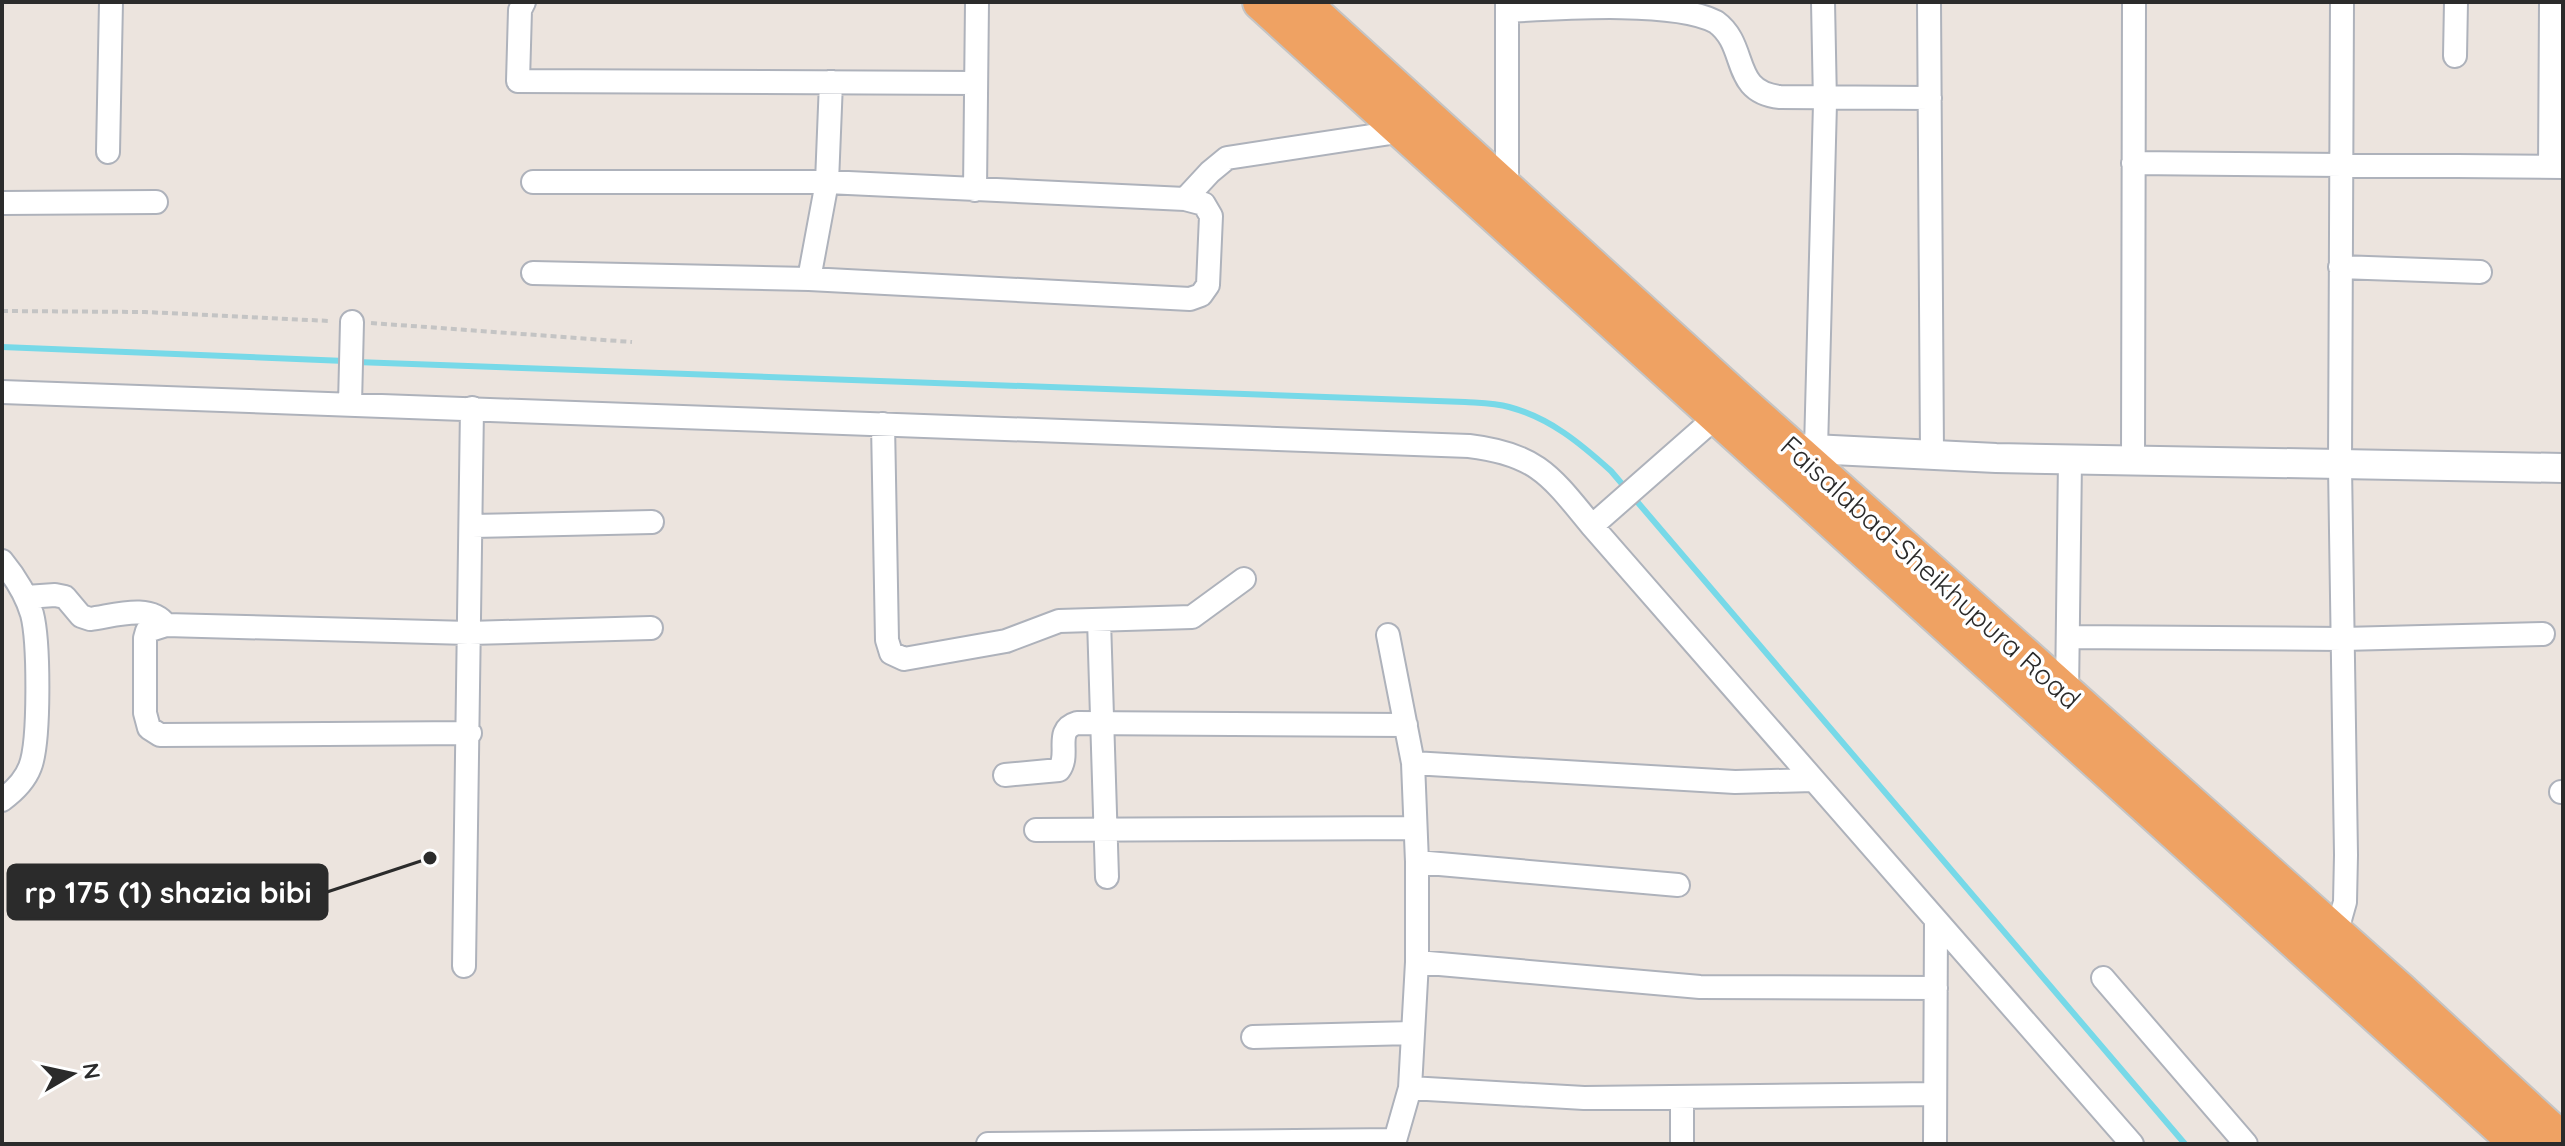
<svg xmlns="http://www.w3.org/2000/svg" width="2565" height="1146" font-family="Quicksand,sans-serif">
	<rect width="100%" height="100%" fill="#ece4de"/>
	<g fill="none" stroke-linecap="round" stroke-linejoin="round">
		<path stroke="#77d9e8" stroke-width="6" d="M2,347l343,14
			M356,362l1109,40c14,1 30,1 44,5 41,11 71,36 102,64l574,673"/>
		<defs>
			<path id="minor" d="M524,2l-4,8 -2,71 458,2
				M1929,2l3,453
				M1507,11c52,-3 168,-11 209,11 33,24 14,70 64,75l150,1
				M2455,56l1,-54
				M108,152l3,-150
				M2133,163l430,4
				M2550,167l1,-165
				M533,182h294l358,17 19,5 7,12 -3,69 -7,10 -11,4 -381,-20 -276,-6
				M1507,187v-185
				M975,190l2,-188
				M1185,199l25,-27 17,-14 177,-27
				M2,203l154,-1
				M2340,267l140,5
				M809,279l18,-97 4,-100
				M2,392l1467,54c68,8 82,30 123,80l540,618
				M350,404l2,-82
				M883,424l4,216 4,13 13,6 102,-18 53,-20 133,-4 52,-38
				M1816,449l9,-346 -2,-101
				M2133,461l1,-459
				M472,526l180,-4
				M1592,526l132,-116
				M2,561c14,17 24,33 30,53 7,27 8,128 -2,153 -5,13 -17,25 -28,33
				M26,597l29,-2 10,2 16,19 9,3c24,-3 60,-16 76,6
				M1099,620l8,257
				M1388,635l25,128 4,99v100l-7,126 -16,56
				M2068,637l275,2 200,-5
				M2067,694l3,-234
				M470,733l-310,2 -11,-7 -4,-15v-75l2,-7 19,-6 303,8 182,-5
				M1413,763l322,19 78,-2
				M1005,775l54,-5c12,-16 -6,-40 18,-47l329,2
				M2561,792h2
				M1036,830l379,-2
				M1417,862l261,23
				M2336,934l9,-32 1,-47 -6,-389 2,-464
				M1417,962l283,25 236,1
				M464,966l8,-558
				M2103,978l143,166
				M1253,1037l160,-4
				M1410,1088l174,10 351,-4
				M1682,1097v47
				M988,1144l407,-4
				M1935,1144l1,-223"/>
			<path id="tertiary" d="M1792,448l204,10 567,10"/>
			<path id="trunk" d="M1261,2l1258,1142
				M1301,2l436,397 663,592 163,151"/>
		</defs>
		<use href="#minor" stroke="#aeb2bb" stroke-width="26"/>
		<use href="#tertiary" stroke="#aeb2bb" stroke-width="32"/>
		<use href="#trunk" stroke="#c4c4c4" stroke-width="40"/>
		<path stroke="#c4c4c4" stroke-width="4" stroke-dasharray="6 4" stroke-linecap="butt" d="M2,311l143,1 185,9
			M371,323l261,19"/>
		<use href="#minor" stroke="#fff" stroke-width="22"/>
		<use href="#tertiary" stroke="#fff" stroke-width="28"/>
		<use href="#trunk" stroke="#efa263" stroke-width="36"/>
	</g>
	<g text-anchor="middle" dominant-baseline="central" stroke-width="7" stroke-linejoin="round" paint-order="stroke">
		<g font-size="28" fill="#2b2b2b" stroke="#fff">
			<text transform="translate(1931 572) rotate(42)">Faisalabad-Sheikhupura Road</text>
		</g>
	</g>
	<path fill="none" stroke="#2b2b2b" stroke-width="3" d="M430 858L327 892"/>
	<circle fill="#2b2b2b" stroke="#fff" stroke-width="3" cx="430" cy="858" r="8"/>
	<rect fill="#2b2b2b" stroke="#2b2b2b" stroke-width="3" x="8" y="865" width="319" height="54" rx="8"/>
	<g font-size="30" text-anchor="middle" font-weight="bold" fill="#fff">
		<text x="168" y="903">rp 175 (1) shazia bibi</text>
	</g>
	<rect width="2565" height="1146" fill="none" stroke="#2b2b2b" stroke-width="8"/>
	<g transform="translate(72 1074) rotate(81)" stroke="#ffffff" stroke-width="6" paint-order="stroke">
	<path d="M0-6L14 30L0 20L-14 30Z" fill="#2b2b2b"/>
	<text y="-12" font-size="22" font-weight="bold" text-anchor="middle" fill="#2b2b2b">N</text>
	</g>
</svg>
